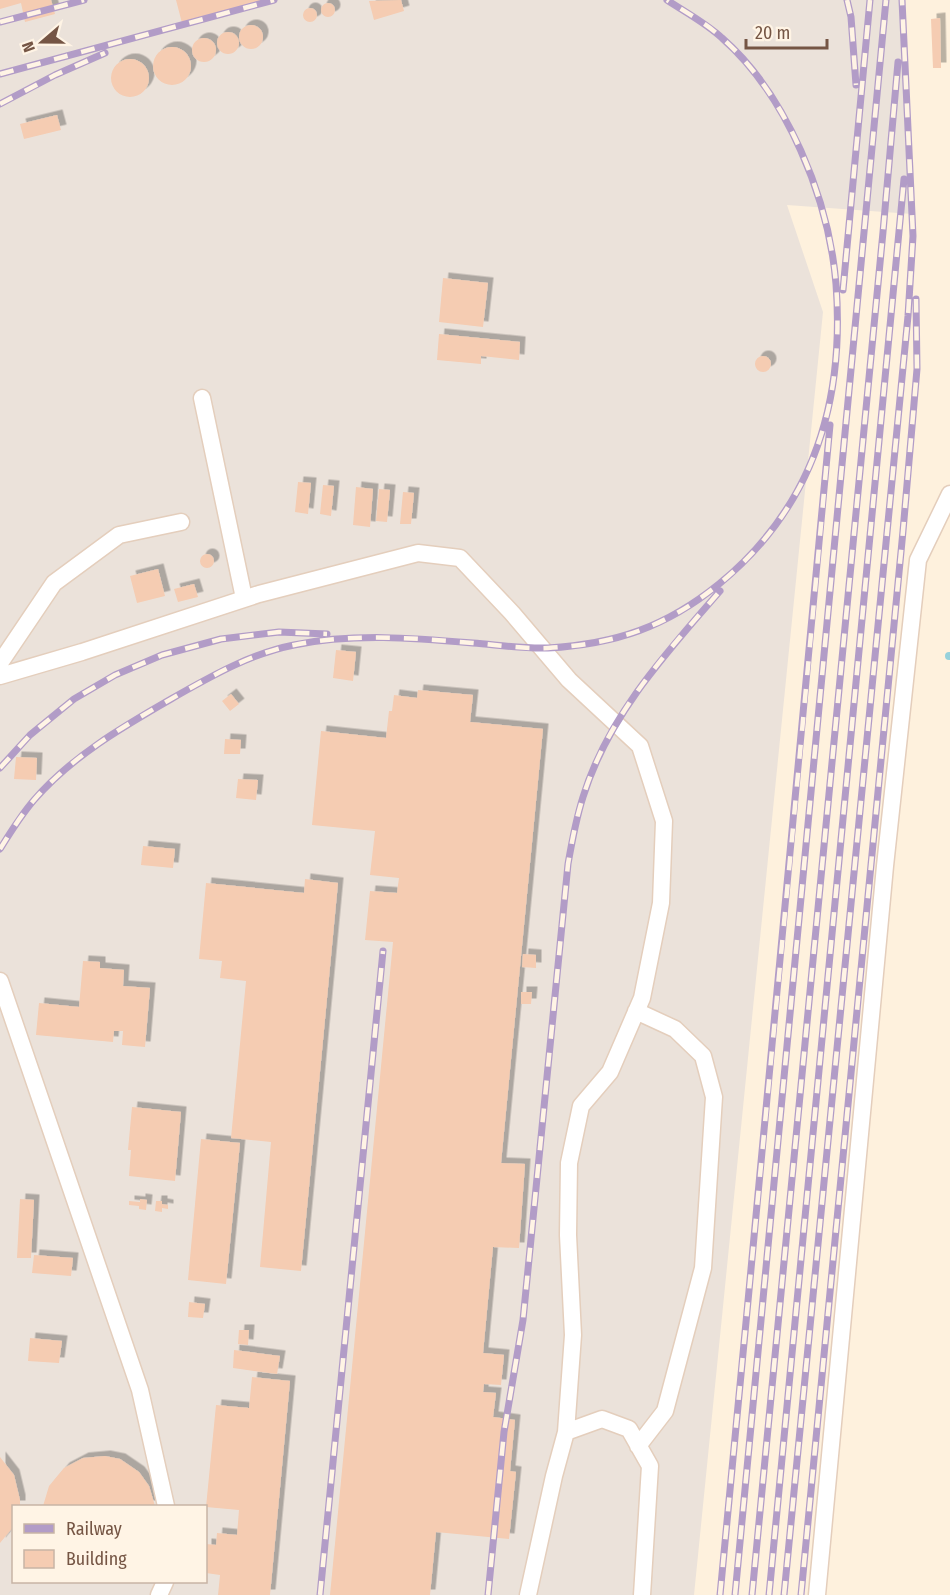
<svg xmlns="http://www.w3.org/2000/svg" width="950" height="1595" font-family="'Fira Sans Condensed',sans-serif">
	<defs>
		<filter id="shadow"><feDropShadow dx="5.5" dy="-5.5" stdDeviation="0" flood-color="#0004"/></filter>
	</defs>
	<rect width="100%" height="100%" fill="#fef1dd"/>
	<path fill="#ebe2da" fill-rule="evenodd" d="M0,0h902l10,214 -125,-9 36,107 -129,1283h-694zM14,1506h192v76h-192z"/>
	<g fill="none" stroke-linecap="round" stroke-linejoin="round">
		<path stroke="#96d1db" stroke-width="8" d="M949,656h1"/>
	</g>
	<path fill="#f5ccb2" filter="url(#shadow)" d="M0,0h51l4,14 -30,8 -4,-19 -21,6z
		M176,0h92v1l-86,22z
		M401,0l3,11 -30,9 -5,-19z
		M321 10a7 7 0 1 1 14 0a7 7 0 1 1-14 0Z
		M303 15a7 7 0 1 1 14 0a7 7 0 1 1-14 0Z
		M940,18l1,50h-8l-2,-49z
		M239 37a12 12 0 1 1 24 0a12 12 0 1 1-24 0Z
		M217 43a11 11 0 1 1 22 0a11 11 0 1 1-22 0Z
		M192 50a12 12 0 1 1 24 0a12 12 0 1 1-24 0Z
		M153 66a19 19 0 1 1 38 0a19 19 0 1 1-38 0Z
		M111 78a19 19 0 1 1 38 0a19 19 0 1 1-38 0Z
		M57,115l4,15 -37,9 -4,-15z
		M443,278l45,5 -5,44 -44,-5z
		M439,334l81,8 -1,18 -38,-4v8l-44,-4z
		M755 364a8 8 0 1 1 16 0a8 8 0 1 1-16 0Z
		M298,482l13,1 -3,31 -13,-2z
		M323,485l11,1 -3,30 -11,-2z
		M356,487l17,2 -3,38 -17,-2z
		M379,489l11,1 -3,32 -11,-1z
		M403,492l11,1 -3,31h-11z
		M200 561a7 7 0 1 1 14 0a7 7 0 1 1-14 0Z
		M158,569l7,27 -28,7 -7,-27z
		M194,584l4,13 -20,5 -4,-13z
		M336,650l20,2 -3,29 -20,-3z
		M418,690l55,5 -3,27 73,7 -42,434 24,1 -6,84 -26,-1 -10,106 21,2 -3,30 -17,-1 -1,8 13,1 -3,24 22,3 -5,51 6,1 -7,67 -73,-7 -6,63h-100l63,-653 -28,-2 5,-49 27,2 2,-15 -29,-3 5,-44 -63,-6 9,-94 65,7 3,-27h3l2,-16 23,3z
		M231,694l8,10 -9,7 -8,-10z
		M225,739l16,1 -1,14h-16z
		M16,757l21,1 -1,22 -22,-1z
		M238,779l20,1 -2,20 -20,-2z
		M143,846l32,3 -2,19 -32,-3z
		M305,879l33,4 -37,388 -41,-4 11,-125 -40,-4 15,-157 -26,-3 2,-17 -23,-2 7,-76 98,10z
		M523,954l13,1v13l-14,-1z
		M83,961l17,1v6l24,2 -1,16 27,2 -5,59 -23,-2 1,-14h-9l-1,11 -77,-7 3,-32 40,4z
		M521,992h11l-1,12h-10z
		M132,1107l49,5 -6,69 -46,-5 2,-26h-3z
		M201,1139l39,4 -14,141 -38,-4z
		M20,1199l14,1 -3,58h-14z
		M140,1199l7,1 -1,10 -7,-1v-3l-10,-1v-4l11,1z
		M156,1201h6v3l6,1v4l-6,-1v4l-7,-1z
		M34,1255l39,3 -2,18 -39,-3z
		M189,1302l16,2 -2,14 -15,-1z
		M239,1330h10l-1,15 -10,-1z
		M30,1338l32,3 -3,22 -31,-2z
		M234,1350l46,6 -3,18 -44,-6z
		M252,1377l38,4 -20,214h-52l2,-20 -14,-2v-29l10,1 1,-12 20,2 2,-25 -33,-3 10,-102 33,3z
		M105,1456l15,3 19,13 10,14 6,20h-112l6,-20 15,-18 19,-10z
		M0,1457l14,18 6,25v6h-6v20l-14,17z"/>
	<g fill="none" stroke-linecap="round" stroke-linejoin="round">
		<defs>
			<path id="lane" d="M202,398l42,200
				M0,663l54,-80 65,-48 62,-13
				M0,676l82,-24 177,-58 159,-41 42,5 52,55 57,67 71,66 24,75 -3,82 -19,95 -32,74 -29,34 -12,57 -1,72 5,100 -7,97
				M0,981l140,409 26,116
				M636,1011l39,18 28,27 11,41 -11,171 -38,143 -27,35
				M159,1595l6,-13
				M528,1595l26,-119 12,-44 36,-13 27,10 21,37 -8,129
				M817,1595l68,-729 33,-306 32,-66"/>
		</defs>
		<use href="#lane" stroke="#e4cebc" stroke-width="19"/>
		<use href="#lane" stroke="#fff" stroke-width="16"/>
		<defs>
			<path id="rail" d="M847,0l4,17 5,68
				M0,22l84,-22
				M0,74l274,-74
				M0,104l55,-29 50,-22
				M843,290l27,-290
				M0,768l30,-33 44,-36 41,-24 47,-20 59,-16 58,-7 48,2
				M0,849c10,-16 21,-34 34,-49 40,-46 92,-75 144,-105 37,-21 75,-42 116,-50 59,-12 120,-7 179,-2 25,2 50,6 75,5 68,-4 118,-21 171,-64 94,-77 126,-181 117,-300 -7,-85 -49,-189 -114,-246 -16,-15 -37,-26 -55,-38
				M320,1595l63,-644
				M488,1595l16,-163 19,-112 45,-456c4,-23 8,-45 15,-67 25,-81 83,-144 137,-206
				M720,1595c37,-390 75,-780 110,-1170
				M735,1595l151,-1595
				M752,1595l131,-1363 15,-170
				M769,1595l135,-1416
				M784,1595l124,-1279 5,-80 -11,-236
				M801,1595l102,-1064 14,-162 -1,-70"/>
		</defs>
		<use href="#rail" stroke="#b29cc7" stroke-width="7"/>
		<use href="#rail" stroke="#fff4e5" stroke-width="4.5" stroke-dasharray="14" stroke-linecap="butt"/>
	</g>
	<rect x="12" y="1505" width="195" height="78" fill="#fff4e5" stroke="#c8b4a5" stroke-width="1.5"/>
	<rect x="24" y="1524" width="30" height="9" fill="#b29cc7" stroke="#c8b4a5" stroke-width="1.5"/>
	<text x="66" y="1535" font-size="18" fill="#755544">Railway</text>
	<rect x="24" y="1550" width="30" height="18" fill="#f5ccb2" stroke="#c8b4a5" stroke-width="1.5"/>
	<text x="66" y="1565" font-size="18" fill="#755544">Building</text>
	<g transform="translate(42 42) rotate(250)" stroke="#fff4e5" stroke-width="4.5" paint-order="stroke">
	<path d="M0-4.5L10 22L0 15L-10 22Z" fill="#755544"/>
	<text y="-9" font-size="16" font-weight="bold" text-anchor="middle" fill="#755544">N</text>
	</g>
	<path d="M746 39v9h81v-9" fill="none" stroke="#755544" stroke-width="3"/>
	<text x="755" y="39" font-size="18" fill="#755544" stroke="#fff4e5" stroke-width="4.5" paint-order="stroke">20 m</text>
</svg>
